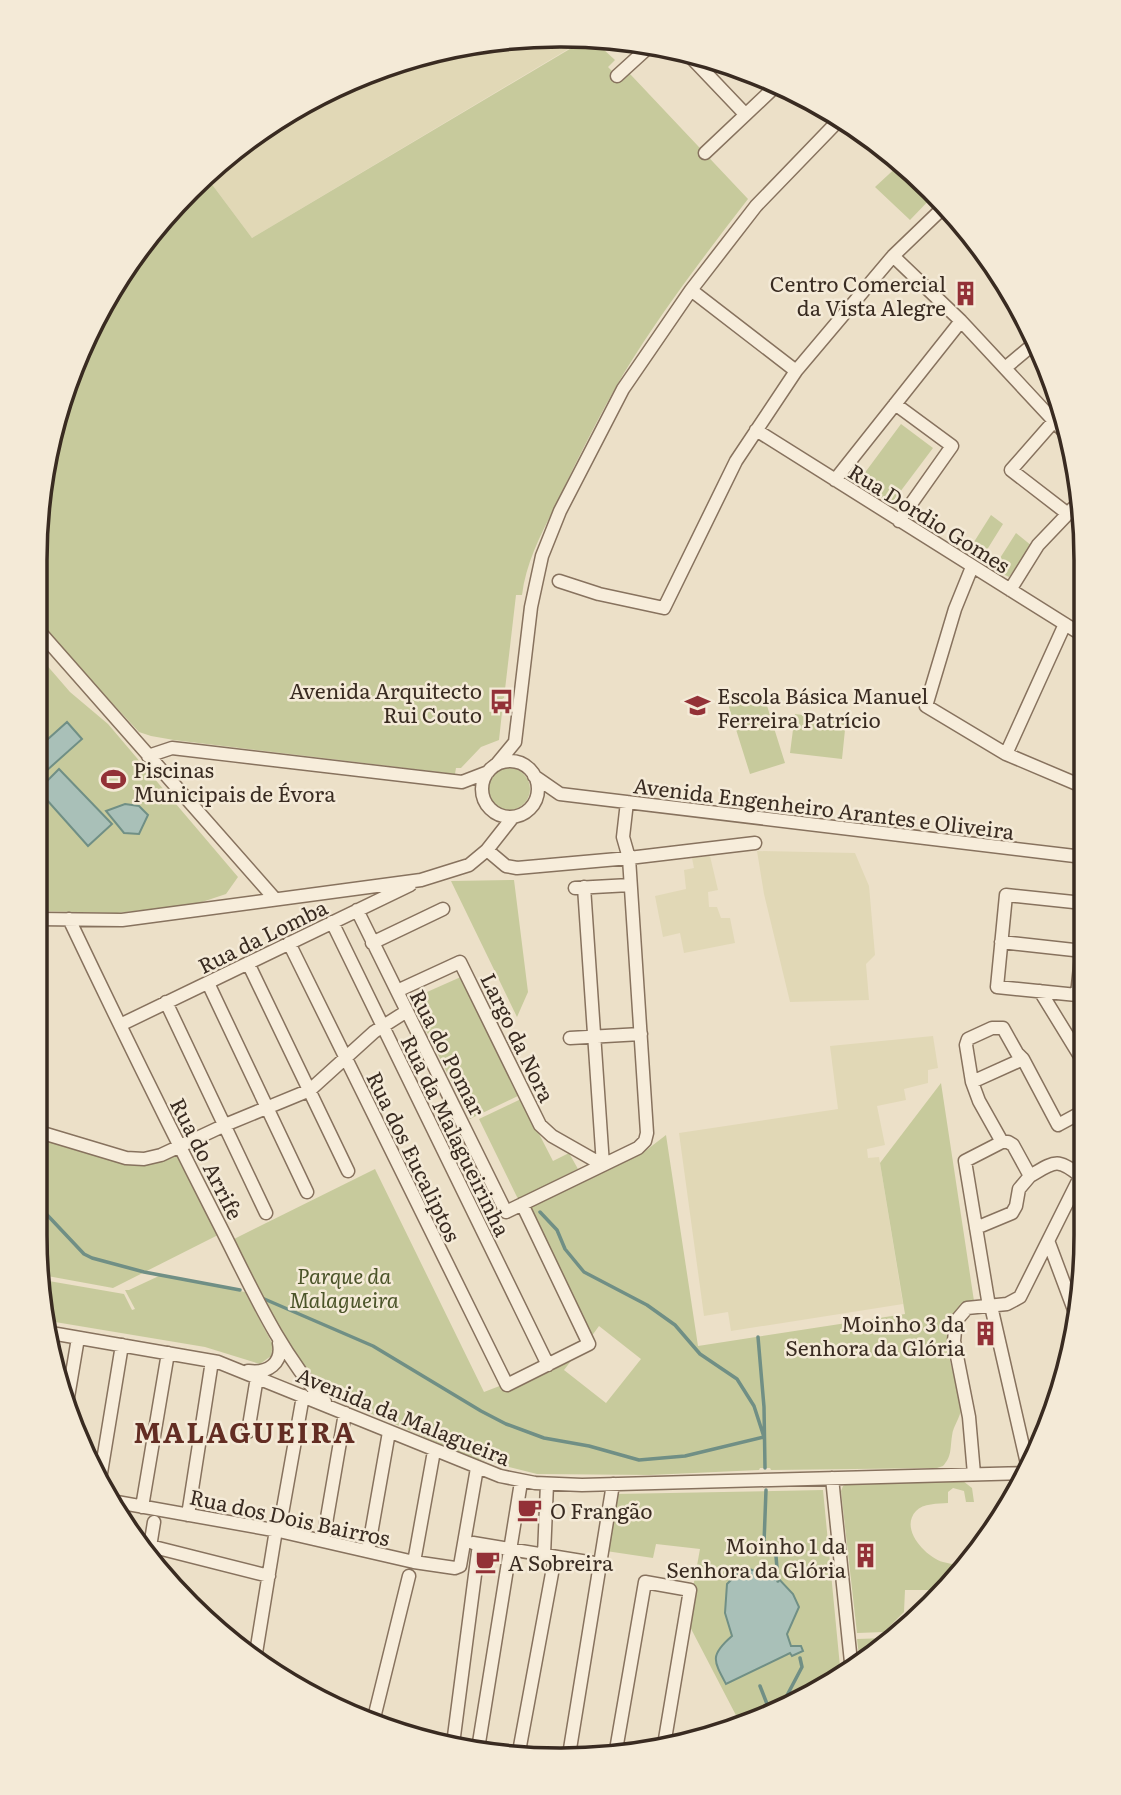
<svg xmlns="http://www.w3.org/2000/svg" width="1121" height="1795" font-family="Literata,serif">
	<rect width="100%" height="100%" fill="#ece0c8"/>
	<path fill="#e1d8b6" d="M590,36l-338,202 -47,-63 9,-10 84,-60 94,-42 100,-24z
		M757,851l98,2 14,33 6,69 -9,9 3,36 -79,2 -26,-108z
		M710,856l8,34 -10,2 1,15h8l4,11h9l5,25 -51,10 -4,-20 -17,4 -8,-41 31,-7 -2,-19 10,-2 -2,-10z
		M933,1036l5,32 -10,2v13l-24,6 2,11 -29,6 8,39 -18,4 1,9 11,-1 24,147 -172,27 -3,-19 -24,4 -25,-183 159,-24 -8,-63z"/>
	<path fill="#c7ca9c" d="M590,37l25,23 -7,7 12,12 8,-7 3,3 117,124c-43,56 -87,113 -124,174 -23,39 -44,81 -64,123 -15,31 -34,64 -38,99h-6l-12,103 -2,1 1,4 -4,37 -18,7 -20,21h-5l-1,6 -281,-34 -23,-4 -12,-4 -100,-108v-132l36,-133 69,-119 61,-65 47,63z
		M901,163l34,31 -25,26 -35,-33z
		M901,424l32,24 -42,56 -33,-22z
		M991,515l12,9 -23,37 -13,-8z
		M1016,533l16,13 -23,31 -16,-8z
		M38,655l32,37 38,32 130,153 -12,17 -30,10 -79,9 -80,-2 1,-121 50,56 -29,-77 -21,19v-24l7,8 22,-49 -29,25z
		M763,693l22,70 -35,11 -22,-70z
		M795,714l51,6 -4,39 -52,-6z
		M488 789a21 21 0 1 1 42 0a21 21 0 1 1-42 0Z
		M514,880l14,112 -11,25 -66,-136z
		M463,976l57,119 -50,24 -57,-115 7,-5 -2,-3z
		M941,1083l33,218 9,-1c-8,3 -18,6 -24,11 -26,24 -1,66 2,94 1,12 -8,20 -9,31 -2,13 0,20 -9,30l-6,2 -166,2 -1,-2h-10l-1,2 -109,5 -113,-1 -67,-17 -107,-47 -44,-28 -37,-42 -48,-101 141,-70 109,223 90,-35 -10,13 42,33 35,-44 -42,-33 -8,11 -63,-128 116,-57 22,-17 32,211 207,-32 -25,-151z
		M521,1099l32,62 16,-8 9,16 -60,30 -39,-80z
		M36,1135l92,27 50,-6 40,79 -105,53 -71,-13 -7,-41z
		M161,1275l84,17 28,53 -2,11 -11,8 -55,-17 -156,-26 -6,-41 81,14 8,16 3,-1 -10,-19h4z
		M963,1481l9,7 2,14h-8l-2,-11 -11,-3 -5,4v11c-10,1 -25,0 -32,8 -17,18 10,46 27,51 7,2 15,3 22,4l-25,24h-35l-1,22 -20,20 -27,1 -16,-142 2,-5 6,-3z
		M823,1490l18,187 -101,46 -53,-102 13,-72 -44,-5 -3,14 -47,-7 9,-57z
		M905,1619v4l-27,24 -5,1v4l-13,12 -3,-25 30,-1z"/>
	<path fill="#a9c0b8" stroke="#708f85" stroke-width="2" d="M67,722l15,17 -37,33 -7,-8v-16z
		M59,769l53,55 -24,22 -50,-56z
		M125,804l14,2 9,9 -9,19 -15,-1 -18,-22z
		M743,1568c13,0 23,12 35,10l15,16 6,13 -12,27 4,12h10l2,5 -11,5 -2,-3 -64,31c-13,-24 -16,-29 6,-48l-7,-23 2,-29z"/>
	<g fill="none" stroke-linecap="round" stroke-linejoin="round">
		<path stroke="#708f85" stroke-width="3.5" d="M35,1202l49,52 8,4 52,14 96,18
			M262,1298l111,48 108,65 25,13 38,14 45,8 50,14 46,-4 79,-19 -10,-31 -17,-27 -37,-25 -25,-29 -28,-20 -63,-33 -19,-23 -8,-19 -17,-18
			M758,1337l6,70 1,61
			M766,1490l-2,53 12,13 2,25
			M760,1686l9,23
			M783,1703l19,-36 -2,-9"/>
		<defs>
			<path id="minor" d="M685,51l60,63
				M617,76l34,-31
				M705,153l73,-69
				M893,256l68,65 106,114
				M691,290l105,81
				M1005,368l31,-26
				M895,404l57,42 -53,75
				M1054,421l-43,49 57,44
				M756,430l328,206
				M835,480l126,-159
				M972,567l-17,42 -29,97 80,48 78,33
				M559,581l40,13 65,14 72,-147 60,-90 97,-115 53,-51
				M1010,590l28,-45 42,-44
				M39,631l236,268
				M1006,754l59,-130
				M148,756l24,-8 290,34 26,-10
				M482 789a28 28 0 1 1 56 0a28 28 0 1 1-56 0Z
				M496,765l19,-23 16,-135 11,-51 18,-45 63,-122 68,-99 65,-84 84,-87
				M534,776l26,18 523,63
				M487,850l19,16 11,2 112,-10 126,-15
				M575,888l55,-3
				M357,910l149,302 132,-64 7,-7 2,-8 -18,-275 -6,-21 4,-35
				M37,919l85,1 299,-40 48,-15 18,-15 26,-33
				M69,919c48,101 97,201 148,301 33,64 60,129 108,182
				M332,922l216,443
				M1083,938l-6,57 -80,-8 9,-92 77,8
				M1001,942l82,9
				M289,943l218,442 82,-41 -67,-140
				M372,943l71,-34
				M248,963l100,208
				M208,983l99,209
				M397,991l63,-29 80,163 12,11 51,29 -19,-278
				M1040,991l43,70
				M166,1002l100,211
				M120,1025l290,-140
				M992,1028h11l14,25 6,6 -51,23 -6,-37 2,-6z
				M570,1038l71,-4
				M1023,1059l35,66 24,-13
				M972,1082l7,19 23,41
				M36,1131l90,27 18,1 17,-4 64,-30 85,-35 64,-58 33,-21
				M976,1228l36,-15 4,-7 3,-17 11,-13
				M1049,1243l28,75
				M989,1306l-24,-145 37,-19h6l5,3 17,31c24,-14 27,-19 50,0
				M991,1306l37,162
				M51,1333l167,29 282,114 35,7 47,2 443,-12
				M248,1371c20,3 35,-8 31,-28
				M66,1409l12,-71
				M248,1432l9,-55
				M974,1474l-5,-57 -15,-76 2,-20 11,-13 40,-4 13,-7 62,-124
				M832,1478l20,194
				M100,1479l22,-134
				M111,1501l168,30 135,31 41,6 5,-2 17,-98
				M142,1507l26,-154
				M188,1515l24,-154
				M279,1531l24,-135
				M323,1541l22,-128
				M473,1543l127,21
				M150,1546l119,30
				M368,1551l21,-119
				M149,1553l5,-31
				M544,1555l3,-71
				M414,1562l20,-111
				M255,1659l21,-129
				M373,1722l36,-146
				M453,1744l26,-200
				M478,1749l43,-267
				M616,1750l29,-168 45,8 -26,155
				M569,1755l44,-271
				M518,1757l37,-200"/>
		</defs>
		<use href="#minor" stroke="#87725e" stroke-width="15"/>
		<use href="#minor" stroke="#f7eddb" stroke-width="12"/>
	</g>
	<defs>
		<symbol id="building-bare" viewBox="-9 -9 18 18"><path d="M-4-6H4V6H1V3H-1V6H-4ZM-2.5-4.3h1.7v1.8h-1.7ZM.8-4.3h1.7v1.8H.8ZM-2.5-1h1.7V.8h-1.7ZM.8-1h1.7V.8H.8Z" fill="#933137" stroke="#f4ead7" stroke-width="2.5" paint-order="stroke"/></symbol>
		<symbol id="bus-bare" viewBox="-9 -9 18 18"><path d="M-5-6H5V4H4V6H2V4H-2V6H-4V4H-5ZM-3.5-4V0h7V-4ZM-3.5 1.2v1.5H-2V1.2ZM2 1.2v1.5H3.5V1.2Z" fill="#933137" stroke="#f4ead7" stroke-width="2.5" paint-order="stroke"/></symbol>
		<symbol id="school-bare" viewBox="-9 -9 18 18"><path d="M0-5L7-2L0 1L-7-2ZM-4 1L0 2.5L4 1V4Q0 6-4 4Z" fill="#933137" stroke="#f4ead7" stroke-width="2.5" paint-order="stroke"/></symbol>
		<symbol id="stadium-bare" viewBox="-9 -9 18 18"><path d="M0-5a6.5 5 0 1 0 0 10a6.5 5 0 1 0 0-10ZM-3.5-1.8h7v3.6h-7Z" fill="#933137" stroke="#f4ead7" stroke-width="2.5" paint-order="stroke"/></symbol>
		<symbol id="cafe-bare" viewBox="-9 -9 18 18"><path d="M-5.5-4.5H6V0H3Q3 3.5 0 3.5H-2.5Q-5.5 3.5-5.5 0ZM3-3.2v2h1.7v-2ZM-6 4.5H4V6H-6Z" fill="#933137" stroke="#f4ead7" stroke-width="2.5" paint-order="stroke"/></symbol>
	</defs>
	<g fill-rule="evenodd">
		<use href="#building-bare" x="948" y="276" width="35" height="35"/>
		<use href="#bus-bare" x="484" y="684" width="35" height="35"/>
		<use href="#school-bare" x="680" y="688" width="35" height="35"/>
		<use href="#stadium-bare" x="96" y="762" width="35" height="35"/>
		<use href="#building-bare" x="968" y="1316" width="35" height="35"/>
		<use href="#cafe-bare" x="512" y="1492" width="35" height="35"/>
		<use href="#building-bare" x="848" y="1538" width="35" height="35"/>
		<use href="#cafe-bare" x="470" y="1544" width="35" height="35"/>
	</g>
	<g text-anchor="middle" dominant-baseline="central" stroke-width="5" stroke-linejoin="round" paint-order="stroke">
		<g font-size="21" fill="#392b21" stroke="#f4ead7" text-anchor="end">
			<text x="946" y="282">Centro Comercial<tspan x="946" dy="24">da Vista Alegre</tspan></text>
			<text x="482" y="689">Avenida Arquitecto<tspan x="482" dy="24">Rui Couto</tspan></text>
			<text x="717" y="694" text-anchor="start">Escola Básica Manuel<tspan x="717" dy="24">Ferreira Patrício</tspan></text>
			<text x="133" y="768" text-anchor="start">Piscinas<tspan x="133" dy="24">Municipais de Évora</tspan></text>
			<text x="965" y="1322">Moinho 3 da<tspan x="965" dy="24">Senhora da Glória</tspan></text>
			<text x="550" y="1509" text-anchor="start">O Frangão</text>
			<text x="846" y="1544">Moinho 1 da<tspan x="846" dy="24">Senhora da Glória</tspan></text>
			<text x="508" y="1561" text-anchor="start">A Sobreira</text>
		</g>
		<g font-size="21" fill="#392b21" stroke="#f4ead7">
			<text transform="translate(930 517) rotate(32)">Rua Dordio Gomes</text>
			<text transform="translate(824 807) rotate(7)">Avenida Engenheiro Arantes e Oliveira</text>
			<text transform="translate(262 935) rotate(-26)">Rua da Lomba</text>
			<text transform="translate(519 1037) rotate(64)">Largo da Nora</text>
			<text transform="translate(449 1052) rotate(63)">Rua do Pomar</text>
			<text transform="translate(457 1135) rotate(64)">Rua da Malagueirinha</text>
			<text transform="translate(415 1156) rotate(64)">Rua dos Eucaliptos</text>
			<text transform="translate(208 1158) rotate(63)">Rua do Arrife</text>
			<text transform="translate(404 1415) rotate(22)">Avenida da Malagueira</text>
			<text transform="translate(290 1516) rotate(12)">Rua dos Dois Bairros</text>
		</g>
		<g font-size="21" font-style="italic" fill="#4b5429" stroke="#f4ead7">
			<text x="344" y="1274">Parque da<tspan x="344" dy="24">Malagueira</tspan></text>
		</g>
		<g font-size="28" font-weight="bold" letter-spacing="2" fill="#632d23" stroke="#f4ead7">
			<text x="245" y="1431">MALAGUEIRA</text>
		</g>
	</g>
	<path d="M0 0H1121V1795H0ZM560 47H561A513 513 0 0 1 1074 560V1235A513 513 0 0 1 561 1748H560A513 513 0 0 1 47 1235V560A513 513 0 0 1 560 47Z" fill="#f4ead7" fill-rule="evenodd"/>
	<path fill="none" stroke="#392b21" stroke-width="3.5" d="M560 47H561A513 513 0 0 1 1074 560V1235A513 513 0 0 1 561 1748H560A513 513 0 0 1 47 1235V560A513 513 0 0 1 560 47Z"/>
</svg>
